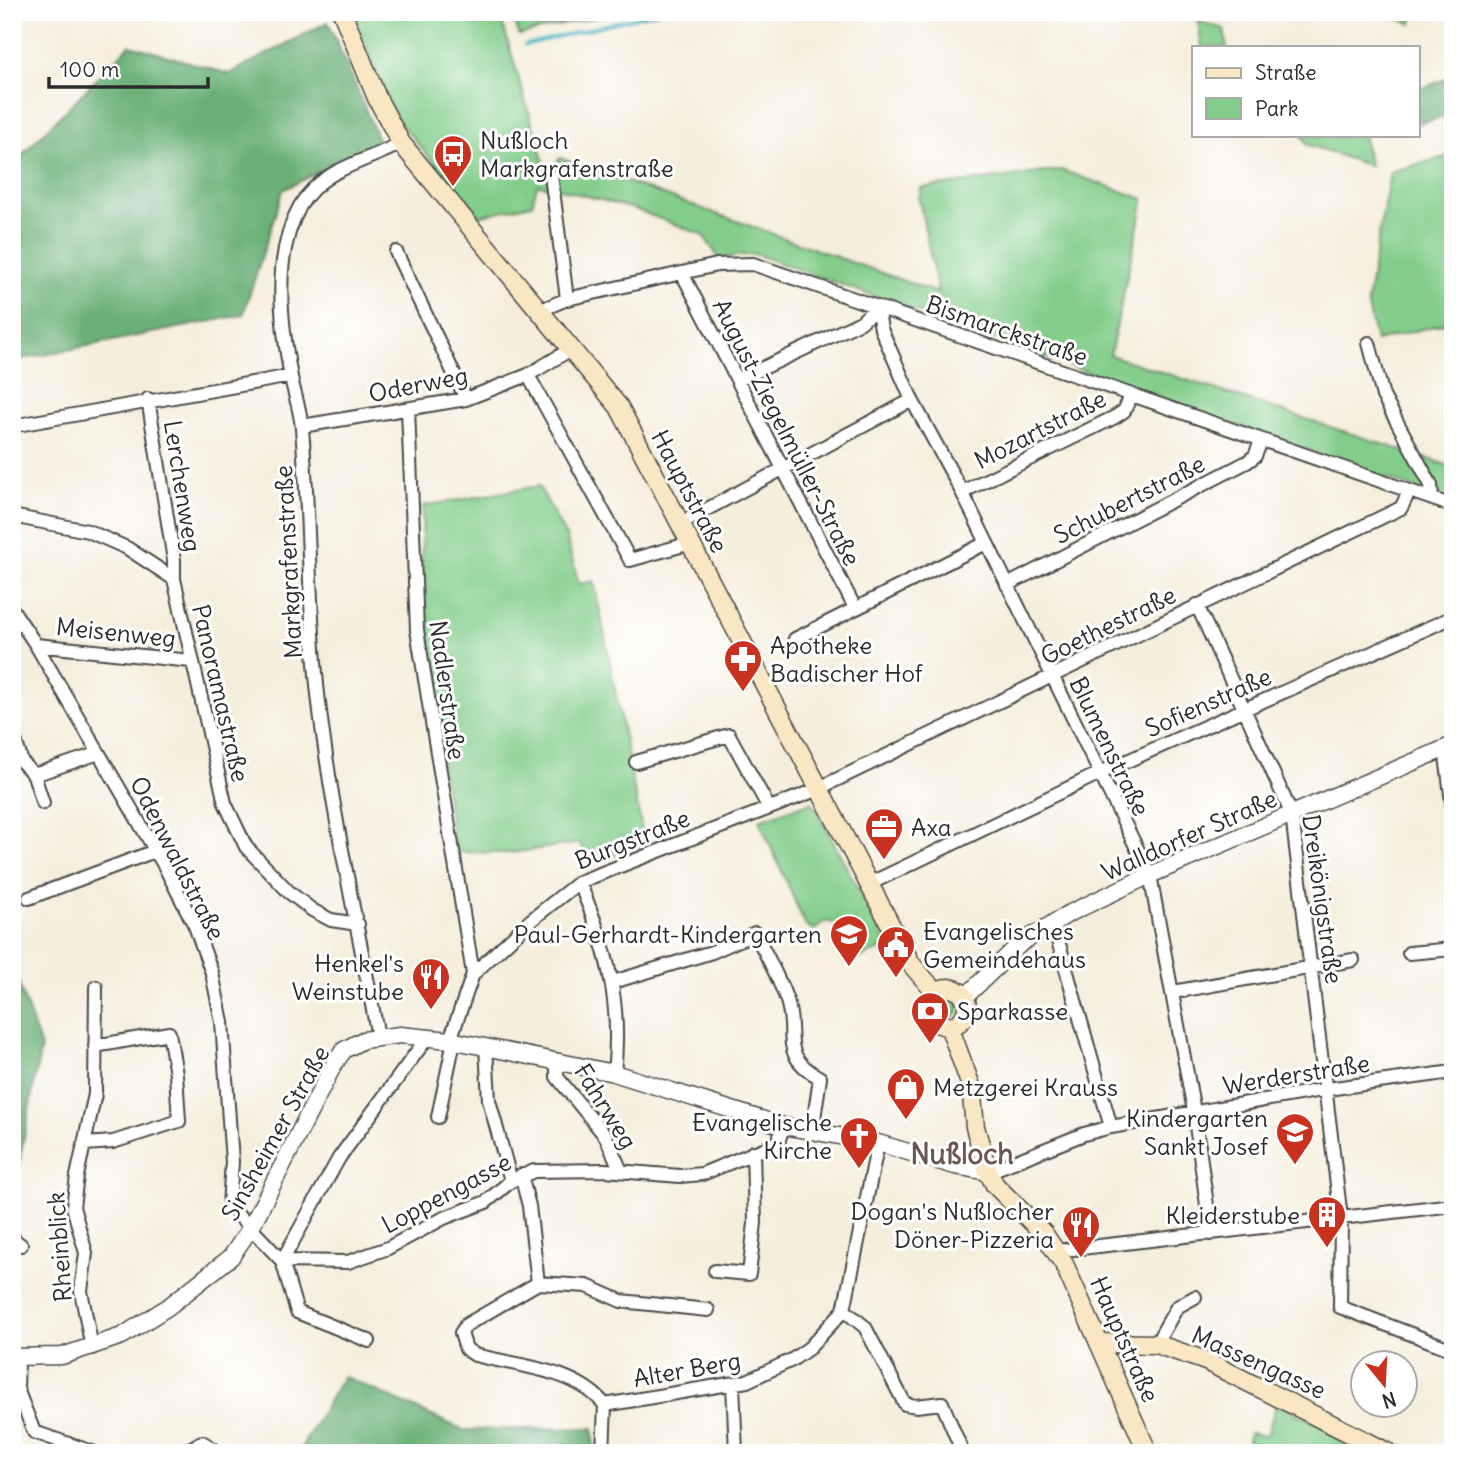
<svg xmlns="http://www.w3.org/2000/svg" width="1465" height="1465" font-family="Delius,sans-serif">
	<rect width="100%" height="100%" fill="#fff"/>
	<filter id="ink" filterUnits="userSpaceOnUse"><feTurbulence type="fractalNoise" baseFrequency=".0143" numOctaves="2"/><feDisplacementMap in="SourceGraphic" scale="14" xChannelSelector="R" yChannelSelector="G"/><feConvolveMatrix kernelMatrix="1 2 1 2 8 2 1 2 1" color-interpolation-filters="sRGB"/></filter>
	<filter id="wash" filterUnits="userSpaceOnUse"><feTurbulence type="fractalNoise" baseFrequency=".00686" numOctaves="4" result="noise"/><feDisplacementMap in="SourceGraphic" scale="28" xChannelSelector="R" yChannelSelector="G"/><feGaussianBlur stdDeviation="1.57" result="paint"/><feColorMatrix in="noise" values="0 0 0 0 0 0 0 0 0 0 0 0 0 0 0 0 0 1.4 0 .05"/><feComposite in="paint" operator="in"/></filter>
	<g filter="url(#wash)">
		<rect width="100%" height="100%" fill="#f5eedc"/>
		<path fill="#83cd8b" stroke="#577c5b" stroke-width="2" d="M351,12h148l52,175 -14,-2 -5,19 -53,12 -84,-99z
			M511,12h106l-98,23z
			M1379,12h35l-2,12z
			M1198,21l26,8 3,18h-25z
			M1303,135h60l7,31 -64,-22z
			M1453,155v166l-77,20 -9,-39 23,-130z
			M560,158l378,135 -19,-94 2,-11 140,-18 83,29 -34,156 343,112v35l-698,-248 -36,4 -16,-23 -69,-26 -77,-21 -3,-22z
			M539,486l27,51 13,47 15,-3 51,264 -57,19 -8,-21 -69,10 -56,-1 -35,-227 3,-119z
			M812,802l76,143 -27,13 -18,-33 -17,-4 -12,9 -8,-4 -47,-106z
			M937 1007a11 11 0 1 1 22 0a11 11 0 1 1-22 0Z
			M1276,1404l104,49h-133l2,-20 18,3z"/>
		<path fill="#6ab077" stroke="#4a6e51" stroke-width="2" d="M328,22l51,119 -96,49 -40,125 -231,46v-196l118,-120 99,29z
			M1453,76v38l-35,10v-34z
			M12,965l29,82 -24,127 -5,3z
			M343,1376l120,54 130,-2 1,25h-296z"/>
		<g fill="none" stroke-linecap="round" stroke-linejoin="round">
			<path stroke="#47b5c2" stroke-width="3.5" d="M525,45l133,-33"/>
		</g>
	</g>
	<g filter="url(#ink)">
		<g fill="none" stroke-linecap="round" stroke-linejoin="round">
			<defs>
				<path id="minor" d="M551,175l16,124
					M396,252l70,147
					M683,275l172,333
					M877,307l4,22 31,71 50,92 188,383 44,236 17,123
					M541,310l26,-11 150,-34 36,-1 700,242
					M1369,343l14,53 48,89 1,14
					M528,375l102,185 61,-17
					M738,380l123,-58 16,-15
					M148,399l26,161v19
					M408,409l9,221 56,344
					M12,426l279,-50
					M302,426l164,-27 62,-24 45,-27
					M962,492l153,-75 9,-6 7,-15
					M12,516l76,15 39,17 47,31 51,224 21,44 43,45 23,18 19,10 27,4
					M681,523l231,-123
					M1007,585l240,-123 8,-6 6,-15
					M1197,605l95,210 49,403 -1,89 113,43
					M12,609l24,36 129,222 30,59 17,47 10,49 10,140 -3,43 53,56 66,1 40,-14 56,-30 42,-16 25,-21 23,-10 71,-1 75,6 22,-2 76,-31 5,-17
					M795,639l191,-96
					M36,645l155,16
					M12,731l10,31 12,13 65,-22
					M1445,748l8,62
					M636,762l93,-27 40,73
					M34,775l9,28
					M579,882c28,65 43,120 35,191
					M869,884l231,-111 353,-156
					M29,898l126,-47
					M1053,923l58,204
					M1409,953l44,-4
					M613,982l99,-30 43,-19c11,21 23,43 31,65 14,37 -10,55 34,80l-8,54
					M1173,992l180,-32
					M378,1037c-20,-111 -46,-222 -59,-334 -11,-91 -9,-183 -17,-274 -1,-18 -8,-35 -11,-52 -10,-54 -19,-121 9,-171 23,-39 65,-43 101,-63
					M450,1040l23,-66 57,-53 49,-39 232,-90 590,-284 8,-16
					M486,1047l3,53 22,81
					M557,1062v15l49,60 15,34
					M438,1117l16,-76
					M85,1144l28,-2 66,-21 -3,-47 -7,-41 -74,13
					M988,1172l96,-38 27,-7 216,-38 126,-17
					M521,1175l8,31 9,77
					M12,1238l9,7
					M1056,1251l397,-46
					M282,1261l57,-103 88,-120
					M282,1261l15,51 72,29
					M715,1271l34,3 6,-51 -2,-71
					M844,1310l21,17 40,77 11,2 26,-3 21,50
					M1156,1344l21,-37 18,-10
					M92,1348l-11,-57 5,-38 -13,-46 4,-31 18,-82 1,-107
					M18,1357l-1,32 17,43 61,21
					M733,1384l3,69
					M605,1405l142,-24 45,-21 17,-12 35,-38 34,-167
					M605,1405c-29,-36 -87,-39 -130,-50l-9,-6 -5,-16 5,-8 72,-42 49,3 34,15 87,9
					M183,1453l19,-11 10,6
					M603,1453l2,-48"/>
				<path id="tertiary" d="M964,998l57,-55 47,-29 82,-39 303,-130
					M12,1357l50,-1 60,-20 46,-29 63,-50 20,-30 83,-163 10,-14 19,-10 37,-5 50,5 164,33 169,53 95,17 77,23 33,6"/>
				<path id="secondary" d="M342,12l35,86 24,45 218,264 292,557 25,29
					M929 1007a19 19 0 1 1 38 0a19 19 0 1 1-38 0Z
					M949,1026l22,60 4,41 13,45 7,13 49,49 20,30 84,189
					M1101,1343l55,1 50,17 183,92"/>
			</defs>
			<use href="#minor" stroke="#494846" stroke-width="16"/>
			<use href="#tertiary" stroke="#494846" stroke-width="19"/>
			<use href="#secondary" stroke="#494846" stroke-width="21"/>
			<use href="#minor" stroke="#fff" stroke-width="12"/>
			<use href="#tertiary" stroke="#fff" stroke-width="16"/>
			<use href="#secondary" stroke="#f9e7c3" stroke-width="18"/>
		</g>
	</g>
	<defs>
		<symbol id="bus-pin" viewBox="-11 -11 22 30"><path d="M0 17L-7.5 6A9.5 9.5 0 1 1 7.5 6Z" fill="#c8321e" stroke="#fff"/><path d="M-5-6H5V4H4V6H2V4H-2V6H-4V4H-5ZM-3.5-4V0h7V-4ZM-3.5 1.2v1.5H-2V1.2ZM2 1.2v1.5H3.5V1.2Z" fill="#fff"/></symbol>
		<symbol id="pharmacy-pin" viewBox="-11 -11 22 30"><path d="M0 17L-7.5 6A9.5 9.5 0 1 1 7.5 6Z" fill="#c8321e" stroke="#fff"/><path d="M-2-6h4v4h4v4h-4v4h-4v-4h-4v-4h4Z" fill="#fff"/></symbol>
		<symbol id="office-pin" viewBox="-11 -11 22 30"><path d="M0 17L-7.5 6A9.5 9.5 0 1 1 7.5 6Z" fill="#c8321e" stroke="#fff"/><path d="M-6-3h4V-5.5h4V-3h4V5H-6ZM-1-4.5V-3h2v-1.5ZM-6 0V1H6V0Z" fill="#fff"/></symbol>
		<symbol id="school-pin" viewBox="-11 -11 22 30"><path d="M0 17L-7.5 6A9.5 9.5 0 1 1 7.5 6Z" fill="#c8321e" stroke="#fff"/><path d="M0-5L7-2L0 1L-7-2ZM-4 1L0 2.5L4 1V4Q0 6-4 4Z" fill="#fff"/></symbol>
		<symbol id="civic-pin" viewBox="-11 -11 22 30"><path d="M0 17L-7.5 6A9.5 9.5 0 1 1 7.5 6Z" fill="#c8321e" stroke="#fff"/><path d="M-.6-6.5H3V-4.5H.6V-3L4-1V1h2V6H-6V1h2V-1L-.6-3ZM-1.2 2.5V6h2.4V2.5Z" fill="#fff"/></symbol>
		<symbol id="restaurant-pin" viewBox="-11 -11 22 30"><path d="M0 17L-7.5 6A9.5 9.5 0 1 1 7.5 6Z" fill="#c8321e" stroke="#fff"/><path d="M-5-6h1v4h1v-4h1v4h1v-4h1v5L-1.5 .5V6h-2V.5L-5-1ZM5-6V6H3V1.5H1.5Q1.5-4 5-6Z" fill="#fff"/></symbol>
		<symbol id="bank-pin" viewBox="-11 -11 22 30"><path d="M0 17L-7.5 6A9.5 9.5 0 1 1 7.5 6Z" fill="#c8321e" stroke="#fff"/><path d="M-6-4H6V4H-6ZM0-2.3a2.3 2.3 0 1 0 0 4.6a2.3 2.3 0 1 0 0-4.6Z" fill="#fff"/></symbol>
		<symbol id="shop-pin" viewBox="-11 -11 22 30"><path d="M0 17L-7.5 6A9.5 9.5 0 1 1 7.5 6Z" fill="#c8321e" stroke="#fff"/><path d="M-5-2.5h2.3a2.7 3.5 0 0 1 5.4 0H5L5.5 6h-11ZM-1.5-2.5h3a1.5 2.3 0 0 0-3 0Z" fill="#fff"/></symbol>
		<symbol id="church-pin" viewBox="-11 -11 22 30"><path d="M0 17L-7.5 6A9.5 9.5 0 1 1 7.5 6Z" fill="#c8321e" stroke="#fff"/><path d="M-1.2-6h2.4v3.5h3.3v2.4h-3.3V6h-2.4V-.1h-3.3v-2.4h3.3Z" fill="#fff"/></symbol>
		<symbol id="building-pin" viewBox="-11 -11 22 30"><path d="M0 17L-7.5 6A9.5 9.5 0 1 1 7.5 6Z" fill="#c8321e" stroke="#fff"/><path d="M-4-6H4V6H1V3H-1V6H-4ZM-2.5-4.3h1.7v1.8h-1.7ZM.8-4.3h1.7v1.8H.8ZM-2.5-1h1.7V.8h-1.7ZM.8-1h1.7V.8H.8Z" fill="#fff"/></symbol>
	</defs>
	<g fill-rule="evenodd">
		<use href="#bus-pin" x="431" y="132" width="44" height="60"/>
		<use href="#pharmacy-pin" x="721" y="637" width="44" height="60"/>
		<use href="#office-pin" x="862" y="805" width="44" height="60"/>
		<use href="#school-pin" x="827" y="912" width="44" height="60"/>
		<use href="#civic-pin" x="874" y="923" width="44" height="60"/>
		<use href="#restaurant-pin" x="409" y="955" width="44" height="60"/>
		<use href="#bank-pin" x="908" y="989" width="44" height="60"/>
		<use href="#shop-pin" x="884" y="1065" width="44" height="60"/>
		<use href="#school-pin" x="1273" y="1110" width="44" height="60"/>
		<use href="#church-pin" x="837" y="1114" width="44" height="60"/>
		<use href="#building-pin" x="1305" y="1193" width="44" height="60"/>
		<use href="#restaurant-pin" x="1059" y="1203" width="44" height="60"/>
	</g>
	<g text-anchor="middle" dominant-baseline="central" stroke-width="6" stroke-linejoin="round" paint-order="stroke">
		<g font-size="24" fill="#2b2b2b" stroke="#fff" text-anchor="start">
			<text x="480" y="140">Nußloch<tspan x="480" dy="28">Markgrafenstraße</tspan></text>
			<text x="770" y="645">Apotheke<tspan x="770" dy="28">Badischer Hof</tspan></text>
			<text x="911" y="827">Axa</text>
			<text x="923" y="931">Evangelisches<tspan x="923" dy="28">Gemeindehaus</tspan></text>
			<text x="822" y="934" text-anchor="end">Paul-Gerhardt-Kindergarten</text>
			<text x="404" y="963" text-anchor="end">Henkel's<tspan x="404" dy="28">Weinstube</tspan></text>
			<text x="957" y="1011">Sparkasse</text>
			<text x="933" y="1087">Metzgerei Krauss</text>
			<text x="1268" y="1118" text-anchor="end">Kindergarten<tspan x="1268" dy="28">Sankt Josef</tspan></text>
			<text x="832" y="1122" text-anchor="end">Evangelische<tspan x="832" dy="28">Kirche</tspan></text>
			<text x="1054" y="1211" text-anchor="end">Dogan's Nußlocher<tspan x="1054" dy="28">Döner-Pizzeria</tspan></text>
			<text x="1300" y="1215" text-anchor="end">Kleiderstube</text>
		</g>
		<g font-size="24" fill="#2b2b2b" stroke="#fff">
			<text transform="translate(1007 330) rotate(19)">Bismarckstraße</text>
			<text transform="translate(418 384) rotate(-11)">Oderweg</text>
			<text transform="translate(1040 429) rotate(-27)">Mozartstraße</text>
			<text transform="translate(787 432) rotate(63)">August-Ziegelmüller-Straße</text>
			<text transform="translate(183 486) rotate(81)">Lerchenweg</text>
			<text transform="translate(690 491) rotate(62)">Hauptstraße</text>
			<text transform="translate(1129 499) rotate(-27)">Schubertstraße</text>
			<text transform="translate(288 562) rotate(-93)">Markgrafenstraße</text>
			<text transform="translate(1108 625) rotate(-26)">Goethestraße</text>
			<text transform="translate(116 632) rotate(6)">Meisenweg</text>
			<text transform="translate(448 690) rotate(82)">Nadlerstraße</text>
			<text transform="translate(221 693) rotate(77)">Panoramastraße</text>
			<text transform="translate(1208 702) rotate(-24)">Sofienstraße</text>
			<text transform="translate(1110 746) rotate(64)">Blumenstraße</text>
			<text transform="translate(1189 835) rotate(-24)">Walldorfer Straße</text>
			<text transform="translate(632 839) rotate(-22)">Burgstraße</text>
			<text transform="translate(178 858) rotate(63)">Odenwaldstraße</text>
			<text transform="translate(1323 899) rotate(82)">Dreikönigstraße</text>
			<text transform="translate(1296 1074) rotate(-9)">Werderstraße</text>
			<text transform="translate(606 1106) rotate(58)">Fahrweg</text>
			<text transform="translate(275 1133) rotate(-61)">Sinsheimer Straße</text>
			<text transform="translate(446 1193) rotate(-28)">Loppengasse</text>
			<text transform="translate(59 1247) rotate(-94)">Rheinblick</text>
			<text transform="translate(1125 1339) rotate(66)">Hauptstraße</text>
			<text transform="translate(1259 1362) rotate(24)">Massengasse</text>
			<text transform="translate(687 1369) rotate(-10)">Alter Berg</text>
		</g>
		<g font-size="28" font-weight="bold" fill="#6c5652" stroke="#fff">
			<text x="962" y="1154">Nußloch</text>
		</g>
	</g>
	<rect width="1465" height="1465" fill="none" stroke="#fff" stroke-width="42"/>
	<rect x="1192" y="46" width="228" height="91" fill="#ffffff" stroke="#aaaaaa" stroke-width="2"/>
	<rect x="1206" y="68" width="35" height="10" fill="#f9e7c3" stroke="#aaaaaa" stroke-width="2"/>
	<text x="1255" y="80" font-size="21" fill="#2b2b2b">Straße</text>
	<rect x="1206" y="98" width="35" height="21" fill="#83cd8b" stroke="#aaaaaa" stroke-width="2"/>
	<text x="1255" y="116" font-size="21" fill="#2b2b2b">Park</text>
	<g transform="translate(1384 1384) rotate(162)"><circle r="33" fill="#ffffff" stroke="#aaaaaa" stroke-width="2"/>
	<path d="M0-5L12 26L0 18L-12 26Z" fill="#c8321e"/>
	<text y="-10" font-size="19" font-weight="bold" text-anchor="middle" fill="#2b2b2b">N</text>
	</g>
	<path d="M49 77v10h159v-10" fill="none" stroke="#2b2b2b" stroke-width="3.5"/>
	<text x="60" y="77" font-size="21" fill="#2b2b2b" stroke="#ffffff" stroke-width="5" paint-order="stroke">100 m</text>
</svg>
